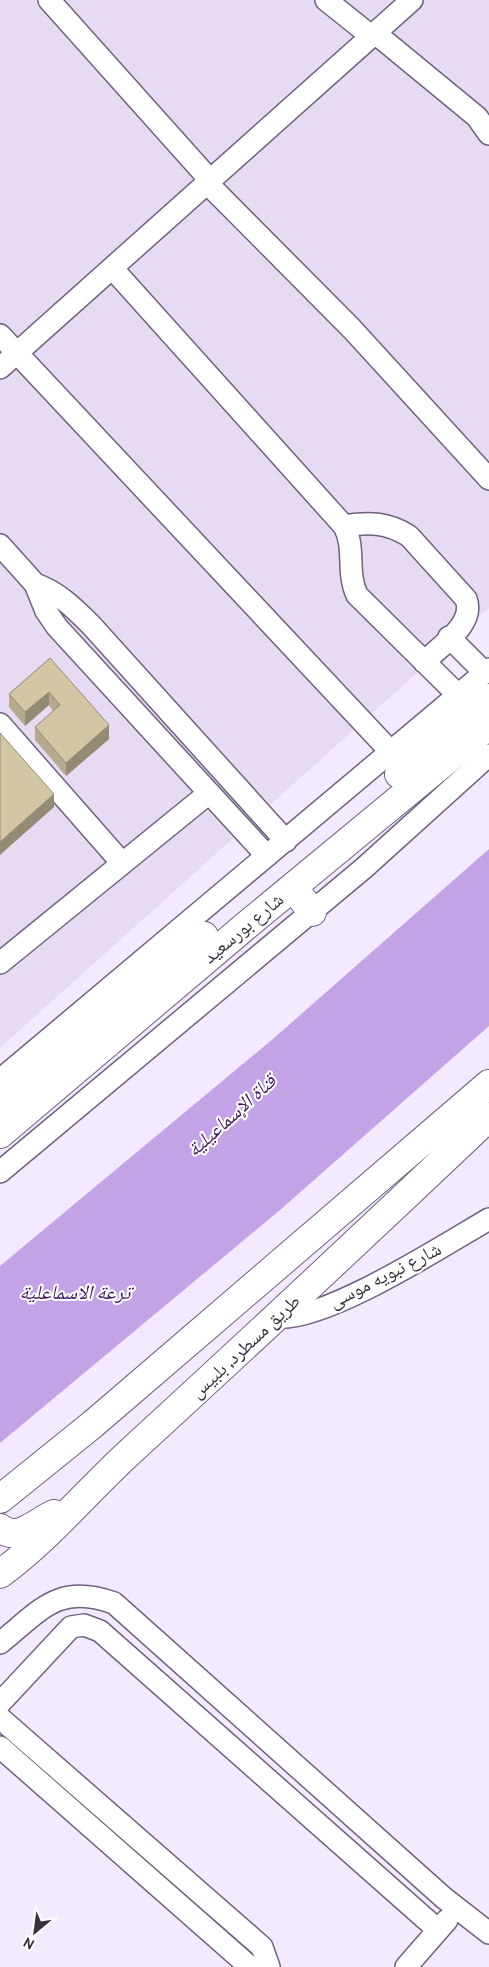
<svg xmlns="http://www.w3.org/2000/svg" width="489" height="1967" font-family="Cabin,'Noto Naskh Arabic',sans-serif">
	<rect width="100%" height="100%" fill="#f3eaff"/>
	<path fill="#e6dbf3" d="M0,0h489v608l-489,440z"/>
	<path fill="#c2a4e6" d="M489,849v177l-209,184 -280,233v-177l274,-228z"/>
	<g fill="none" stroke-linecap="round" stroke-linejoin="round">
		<defs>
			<path id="minor" d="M49,0l161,180
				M326,0l45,36
				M375,33l102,84 12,17
				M207,183l145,146 137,150
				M112,268l232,258c12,22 2,46 13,69l101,100
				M0,335l391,417
				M0,368l412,-368
				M344,526c25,-4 43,-4 65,10l57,63c10,25 -27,48 -42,63
				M0,545l35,39 11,27 11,16 210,229
				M35,584c23,8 39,24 56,41l195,216
				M449,637l36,36
				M0,724l122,139
				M0,963l209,-170
				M0,1080l489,-411
				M0,1172l364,-304 125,-113
				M277,1317c48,5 167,-72 212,-98
				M0,1643c41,-33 58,-60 114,-40l330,295 45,35
				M0,1703l71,-76 13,-2 16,6 338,299
				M0,1718l262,229 7,20
				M0,1747l250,220
				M406,1967l41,-47"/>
			<path id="major" d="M399,774l90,-76
				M293,887l19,25
				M0,1106l204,-170
				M0,1134l248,-210 241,-199
				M0,1499l93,-75 396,-340
				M0,1528c18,15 37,-7 54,-14
				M0,1574c49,-36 87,-83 132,-124 120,-110 239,-221 357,-333"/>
		</defs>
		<use href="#minor" stroke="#6f627f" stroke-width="24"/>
		<use href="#major" stroke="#6f627f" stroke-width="30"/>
		<use href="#minor" stroke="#fff" stroke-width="21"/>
		<use href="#major" stroke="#fff" stroke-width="28"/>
	</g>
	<path fill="#b5aa8e" d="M50,658l59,81 -43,37 -31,-36v-13l18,-16 -4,-6 -24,21 -16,-19v-13z"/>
	<path fill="#948b74" d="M49,692v13l-24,21v-14z
		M109,725v14l-43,37v-13z
		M54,794v13l-54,48v-13z"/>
	<path fill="#d3c6a5" stroke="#948b74" d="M50,658l59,67 -43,38 -31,-36 25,-22 -11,-13 -24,20 -16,-18z
		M0,733l54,61 -54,48z"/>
	<g text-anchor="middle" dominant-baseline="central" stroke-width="4" stroke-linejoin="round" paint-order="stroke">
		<g font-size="19" fill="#36313d" stroke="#fff">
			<text transform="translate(243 928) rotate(-40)">شارع بورسعيد</text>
			<text transform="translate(385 1275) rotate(-27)">شارع نبويه موسى</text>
			<text transform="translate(245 1346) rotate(-43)">طريق مسطرد, بلبيس</text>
		</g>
		<g font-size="20" font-style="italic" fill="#421964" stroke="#fff">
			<text transform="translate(231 1115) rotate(-42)">قناة الإسماعيلية</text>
			<text x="75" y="1292">ترعة الاسماعلية</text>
		</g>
	</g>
	<g transform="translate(35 1932) rotate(209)" stroke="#ffffff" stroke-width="4" paint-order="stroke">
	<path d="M0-4L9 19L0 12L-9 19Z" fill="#36313d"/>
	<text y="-8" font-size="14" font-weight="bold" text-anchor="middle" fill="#36313d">N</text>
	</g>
</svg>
